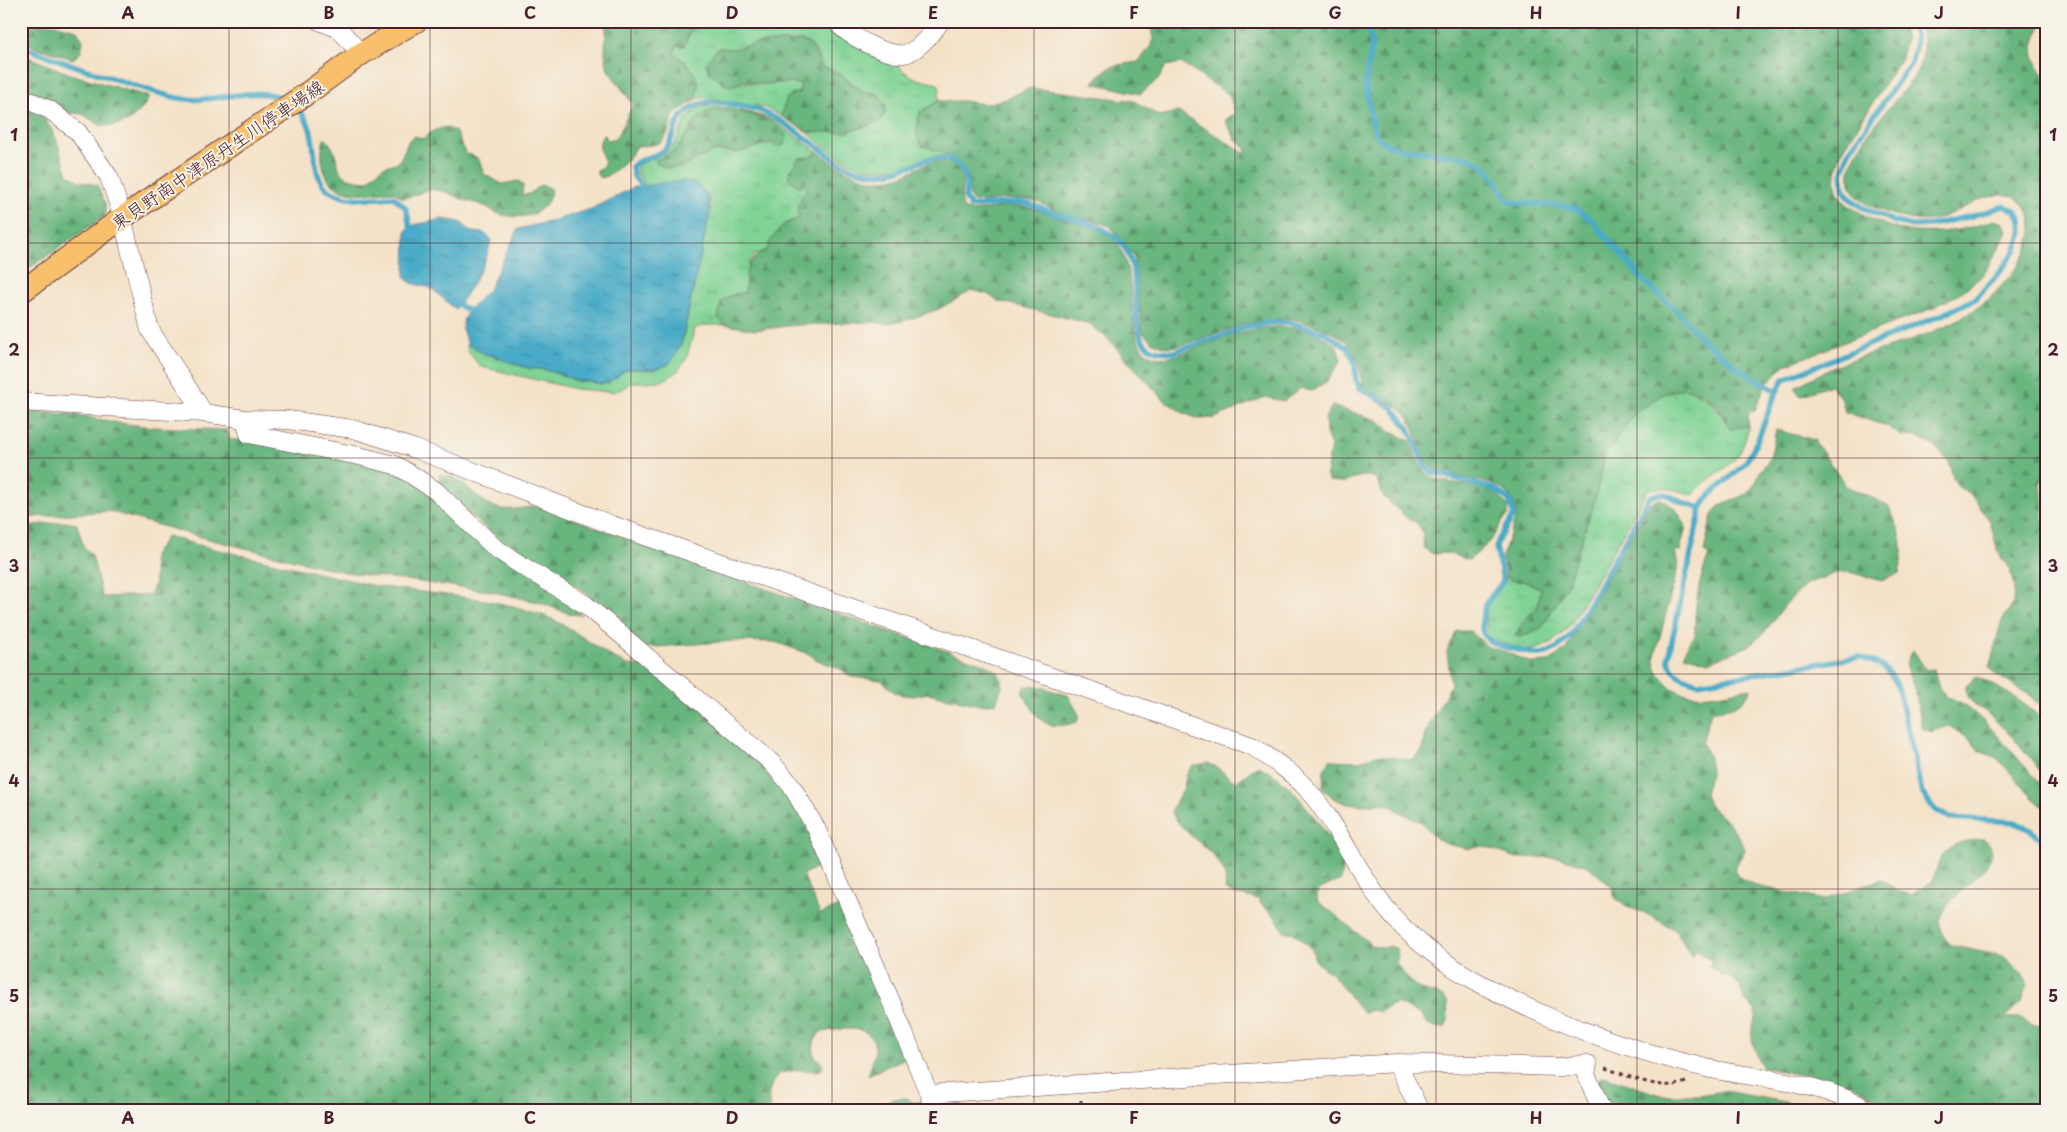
<svg xmlns="http://www.w3.org/2000/svg" width="2067" height="1132" font-family="'Playpen Sans','Klee One',sans-serif">
	<defs>
		<pattern id="grass-tufts" width="24" height="20" patternUnits="userSpaceOnUse" patternTransform="scale(1.25)"><rect width="24" height="20" fill="#80d395"/><path d="M3 7l-1-3M5 7V3M7 7l1-3M15 17l-1-3M17 17v-4M19 17l1-3" fill="none" stroke="#70b581"/></pattern>
		<pattern id="forest-firs" width="22" height="20" patternUnits="userSpaceOnUse" patternTransform="scale(1.25)"><rect width="22" height="20" fill="#68b57e"/><path d="M5 1l3.5 6h-7zM16 11l3.5 6h-7z" fill="#589367"/></pattern>
		<pattern id="water-ripples" width="26" height="14" patternUnits="userSpaceOnUse" patternTransform="scale(1.25)"><rect width="26" height="14" fill="#48abc7"/><path d="M2 4q2-2 4 0t4 0M15 11q2-2 4 0t4 0" fill="none" stroke="#3e8ba2"/></pattern>
	</defs>
	<rect width="100%" height="100%" fill="#f7f3e8"/>
	<filter id="ink" filterUnits="userSpaceOnUse"><feTurbulence type="fractalNoise" baseFrequency=".02" numOctaves="2"/><feDisplacementMap in="SourceGraphic" scale="10" xChannelSelector="R" yChannelSelector="G"/><feConvolveMatrix kernelMatrix="1 2 1 2 8 2 1 2 1" color-interpolation-filters="sRGB"/></filter>
	<filter id="wash" filterUnits="userSpaceOnUse"><feTurbulence type="fractalNoise" baseFrequency=".0096" numOctaves="4" result="noise"/><feDisplacementMap in="SourceGraphic" scale="20" xChannelSelector="R" yChannelSelector="G"/><feGaussianBlur stdDeviation="1.12" result="paint"/><feColorMatrix in="noise" values="0 0 0 0 0 0 0 0 0 0 0 0 0 0 0 0 0 1.4 0 .05"/><feComposite in="paint" operator="in"/></filter>
	<g filter="url(#wash)">
		<rect width="100%" height="100%" fill="#f4e2c8"/>
		<path fill="url(#grass-tufts)" stroke="#657960" fill-rule="evenodd" d="M706,21h121l27,19 44,25 8,8 11,6 21,5 2,5 -2,12 -18,11 2,34 23,7 6,4c-19,-4 -28,2 -45,8 -44,14 -68,-6 -99,-33 23,-2 63,3 78,-19 -19,-19 -38,-39 -63,-46l-5,-14 -8,-10 -7,-2 -43,2 -26,6 -14,-1 -4,27 16,11c17,-6 19,-1 35,-2 13,-1 23,-2 36,1 -4,13 -16,18 -21,31l-15,-8 -58,-10h-9l-10,6 8,-7 -11,-35 -13,-9 4,-7h7l7,-16 12,-5z
			M702,106l30,2 37,10 49,34 -8,5 -5,28 3,3 -11,18 2,12 -15,6 -17,26 -14,6 -4,6 -3,31 -28,25 8,7h-19l-12,3 -9,32 -10,13 -14,8 -32,2 -8,6 -10,3 -36,-3 -95,-22 -13,-15 -1,-9 11,8 46,16 22,3 32,11h9l13,3 8,-1 19,-14h30l25,-28 28,-129 -1,-14 -49,-13 -15,1 -8,-14v-5c9,-8 22,-9 32,-17 16,-14 6,-29 33,-44zM719,109c25,4 54,5 68,29l-48,14 -24,-1 -37,17 -2,-18 22,-32z
			M1684,388c26,9 32,18 46,40l18,-2v4c-2,7 -4,15 -8,22 -11,18 -34,25 -47,43 -16,-4 -30,-10 -45,-5l-77,134c-8,11 -24,24 -39,26 -9,0 -33,-8 -42,-12 -5,-9 -7,-25 -1,-34 6,-11 14,-15 17,-27l5,3 16,2 14,7 -3,18 -15,14 19,6 25,-42 28,-86 10,-43 29,-42 31,-21z"/>
		<path fill="url(#forest-firs)" stroke="#596a54" d="M606,21h100l-3,4 -12,5 -7,16h-7l-4,7c28,18 38,43 2,59 -10,25 -5,34 -38,34 -6,11 -23,29 -36,32l-4,-3v-4l8,-8c-4,-12 -10,-16 -1,-29l4,6 6,-1 7,-9 12,-26 -25,-34 -3,-16z
			M1148,21h752l6,17 -5,20 -61,97c-3,13 -8,29 0,41 4,8 13,12 21,17 13,7 31,16 46,18 27,4 61,-1 87,-11l9,3 4,7 -7,17 -18,29 -23,18 -26,14 -148,57 -19,19 -12,28 -5,-1 -1,15 -18,3 -13,-23 -15,-12 -18,-6 -19,5 -31,21 -29,42 -10,43 -28,86 -25,42 -20,10 -7,-1 8,-15 15,-14 3,-18 -14,-7 -16,-2 -5,-3 -4,-20 15,-42c-2,-5 -3,-13 -7,-18 -13,-20 -57,-17 -77,-29 -14,-9 -14,-30 -21,-44 -10,-21 -33,-25 -50,-39l-3,-22 -12,-21 -17,-11 -29,-10 -12,-3 -45,6 -65,22 -13,1 -15,-6 -9,-9 -8,-76 -24,-30 -19,-6 -29,-6 -21,-11 -12,-3 -26,-1 -18,3 -12,-1 -3,-3c0,-36 -17,-43 -48,-52l-6,-11 4,-23 18,-11h27l20,3 20,-5 25,-11 104,13 25,15 19,-4 68,42v-6l-10,-8 -11,-20 10,-7 -6,-18 -48,-32 -15,3 -8,14 -18,14 -47,-11c13,-18 24,-18 45,-21 14,-17 19,-19 10,-41z
			M1916,21h125c0,8 -3,12 -6,19 -6,14 4,27 11,38v399l-5,5 5,67v79l-3,12 3,9v63l-17,-17 -34,-21 -6,-6 12,-45 12,-20 1,-17 -4,-16 -12,-18 -8,-31 -19,-26 -13,-8 -5,-9 -4,-16 -13,-15 -18,-10 -17,-1 -12,-9 -44,-15 -3,-12 -11,-15 -31,11 -5,-9c17,-9 33,-18 51,-25 48,-18 98,-28 139,-60 7,-5 13,-13 19,-19 10,-11 19,-23 25,-38 7,-21 2,-35 -15,-49 -27,-6 -47,13 -72,21 -15,6 -33,3 -48,-2 -11,-4 -26,-9 -34,-16 -39,-32 42,-99 57,-127 9,-17 8,-35 -1,-51z
			M44,24h11l22,6 6,11 -2,11 -8,7 -39,-12 -13,-9v-11z
			M802,41c14,4 13,15 20,26l20,8 9,8 14,9 12,1 9,12 -1,8 -6,9 -34,10h-38l-26,-16 6,-18 6,-5h6l2,-8 -10,-3 -26,2 -21,-3 -13,5 -8,-2 -13,-11 -4,-9 8,-12 5,-4 14,1 26,-6z
			M21,54l49,20 80,23 -8,12 -13,12 -16,5 -13,-1 -18,-11 -12,-1 -13,-6 -16,-12 -20,-4z
			M21,104l20,10 13,19 14,41 11,7 18,4 8,18v13l-84,58z
			M719,109c25,4 54,5 68,29l-3,7 -6,2 -8,-5c-10,3 -20,8 -30,10 -8,1 -16,-2 -24,-1 -21,4 -40,30 -61,10l21,-11 22,-32 7,-5z
			M445,127l10,4 11,23c14,1 14,9 18,20l18,10 17,-3 4,4 -1,10 7,-1 11,-9 8,2 3,3c-3,25 -29,31 -51,24 -5,-1 -9,-5 -13,-7 -7,-3 -15,-5 -23,-7 -11,-4 -16,-9 -29,-10 -11,-2 -21,8 -33,8l-7,-6c-26,0 -62,9 -71,-22 -3,-11 -3,-20 0,-31h2c20,21 0,40 41,42l16,-14 16,-5 10,-22 6,-4 8,3 10,-8z
			M818,152c15,11 32,24 51,27 9,2 22,1 30,-2 18,-7 44,-28 60,-7 10,14 -4,27 6,40 14,2 30,-3 45,-4 21,0 42,9 62,15 8,2 18,3 26,7 52,25 19,111 52,127 13,7 30,-1 43,-6 49,-18 97,-38 144,-3l4,15 -15,21 -15,9 -10,-3 -17,13 -19,-4 -50,21 -15,1 -15,-5 -20,-13 -59,-64 -19,-14 -89,-22 -11,-7 -15,-4 -33,19 -32,11 -21,4 -14,-2 -75,3 -42,5 -29,-5 -8,-7 3,-16c7,-7 14,-9 24,-9 2,-23 -1,-32 22,-43 4,-15 18,-28 32,-32l-2,-12 11,-18 -3,-3 -7,1 -10,-8 3,-9 8,-11 11,-1z
			M1332,406l45,14 15,12 18,9c4,9 7,21 13,29 13,16 49,12 67,21 7,3 13,10 18,15v10c-7,6 -10,13 -15,21 -7,9 -15,16 -24,23l-21,-7 -15,1 -9,-6 -2,-18 -6,-8 -8,-3 -24,-22 -8,-19c-15,-5 -17,0 -31,4 -4,1 -11,-1 -16,-1l-3,-7 5,-28 -5,-13 -1,-15z
			M21,411l51,3 47,9 33,4 75,3 3,10h21l109,20 47,16 169,132 5,7 -11,-1 -32,-12 -49,-11 -145,-19 -136,-33 -100,-28 -87,7z
			M1776,430l38,10 32,46 42,19c13,29 18,36 11,68l-17,8 -33,-9 -13,1 -30,11 -21,21 -22,29 -14,12 -40,16 -24,-7 3,-11 7,-8c-1,-29 3,-54 14,-81l-5,-3 8,-37 8,-10 27,-11 8,-10 6,-14 9,-11z
			M439,475c22,-1 34,22 53,31 13,7 32,1 46,0l228,83 218,75 14,8 5,13 -7,18 -17,2 -51,-12 -14,3 -11,-1 -9,-3 -13,-12 -30,-3 -10,-8 -24,-9 -8,-6 -34,-12 -41,-1 -90,7 -64,-60 -27,-10 -9,-6 -5,-9 -10,-9 -24,-10 -61,-51 -4,-8z
			M1661,499l15,10 10,17 -6,25 -5,-1 3,17 -23,89c0,13 1,14 9,24 19,26 61,12 87,8 -8,20 -21,19 -40,24l-9,30 7,16 2,12 -6,24 4,11 20,18 12,17 4,10 -11,19 5,8 17,9 68,14 58,-21 15,12 14,4 22,-14c9,-32 16,-40 51,-42 33,24 -49,56 -44,89 1,5 7,13 10,17l52,11 21,18 4,12 -5,15 -18,17h17l11,7 14,-2v88h-107l-11,-4c-22,8 -57,-9 -75,-22l-91,-18c-4,-11 -14,-28 -9,-41 2,-7 4,-6 3,-15l-12,-11 -4,-14 -12,-10 -8,-2 -11,-8 3,-5 -16,-11 -4,6 -18,-27 -31,-17 -13,-4 -15,-9 -3,-12 -24,-21 -31,-9 -40,1 -34,-12 -15,3 -25,-6 -12,-9 -8,-11 -21,-10 -13,-8 -9,-2 -15,2 -18,-1 -14,-6 -10,-10 1,-18 6,-10 29,1 18,-6 34,5 11,-9 3,-18 26,-48 -4,-34 10,-20h13l18,16 18,5 26,11 16,-1 18,-13 85,-147z
			M65,522l12,2 6,22 9,9 10,42 48,-2 5,-11 -2,-28 14,-20 39,11 169,39 110,14 28,6 33,10 21,11 48,32 13,6 20,1 82,64 58,59 37,76 -22,9 17,40 23,-9 65,152 -40,18c2,-8 7,-19 7,-27 -2,-27 -38,-18 -55,-16l-6,10 -1,12 10,11 -1,4 -3,2 -21,-1 -18,3c-11,14 -14,20 -9,38h-750v-585z
			M1913,650l13,20 8,-1 5,19 8,9 19,9 22,19 58,65v19l-13,-11 -36,-40 -18,-7c-7,-12 -18,-17 -30,-25l-18,6 -9,-4c-2,-12 -4,-25 -7,-37 -5,-17 -15,-24 -2,-41z
			M1977,677c26,12 49,26 69,46v56c-16,-23 -39,-50 -60,-67 -5,-4 -12,-7 -16,-12 -4,-4 -4,-8 -4,-14z
			M1031,685c13,1 24,8 37,10l11,20 -2,7c-34,11 -39,-4 -55,-30l3,-5z
			M1207,763c12,3 18,13 29,19l21,-16c34,10 66,65 88,93l-4,21 -23,10 -1,11 11,8 45,37 9,2 8,-2 7,3 1,7 -2,7c7,9 15,22 26,27 12,5 13,-1 25,11l1,18 -3,9 -10,-1 -9,-4 -3,-7 -26,-13 -9,4 -8,5 -7,-2 -9,2 -7,-6 -26,-34 -8,-4 -8,-8 -3,-11 -20,-17h-8l-8,-14 -14,-13 -4,-6 -24,-5 -9,-5c7,-35 -42,-49 -54,-78l13,-23 2,-12 6,-10z
			M1604,1076l56,19h38l27,-4 60,11 21,9h-199l-9,-23v-9z
			M906,1098l7,4 13,-1 1,10h-43l-3,-3 1,-4 9,-5z"/>
		<path fill="url(#water-ripples)" stroke="#496579" d="M681,181c20,0 28,13 29,31l-28,129 -6,13 -7,10 -12,5h-30l-19,14 -8,1 -13,-3h-9l-32,-11 -22,-3 -46,-16 -11,-8 -5,-14 2,-11 4,-7 21,-22 29,-60 30,-7 43,-13 43,-22z
			M442,219l18,3 12,10 12,1 7,6c-4,26 -20,48 -35,70 -9,-5 -16,-15 -26,-21 -9,-4 -19,-1 -25,-11l1,-46 4,-5z"/>
		<g fill="none" stroke-linecap="round" stroke-linejoin="round">
			<path stroke="#48abc7" stroke-width="5.5" d="M1364,21l8,22 -7,41 9,46 5,9 7,5 15,5 66,8 19,10 21,32 6,4 40,2 21,3 18,12 50,59 39,36 21,24 38,31 36,21
				M1909,21c10,14 7,27 2,42l-63,90 -6,21 1,15 7,9 12,9 33,15 18,4 17,-1 42,-9 32,-10 11,4 6,10 1,12 -6,17 -16,23 -25,27 -31,15 -160,65c-17,26 -20,53 -35,78 -9,15 -25,24 -37,36 -4,4 -8,10 -11,15l-33,151c5,16 14,19 30,24l162,-26c21,8 28,9 38,30l24,106 13,17 15,8 65,4 17,9 14,13
				M21,46c29,12 58,21 87,31 23,7 46,16 70,21 34,7 79,-15 109,2
				M297,106c4,6 9,13 12,20 9,22 0,59 27,68 18,7 40,4 58,3l12,11 4,18 4,6
				M640,193l1,-7 -7,-10 -2,-9c9,-11 23,-9 32,-17 12,-11 9,-27 20,-36 16,-14 25,-13 45,-10 9,2 18,2 26,5 22,7 41,23 59,35 14,10 28,23 45,27 9,2 18,3 27,2 22,-2 55,-29 74,-6 8,11 7,20 5,32l6,7c17,0 33,-4 50,-3 12,1 22,6 33,10 25,8 50,10 68,31 22,26 6,80 23,100 7,8 20,8 29,8l72,-25 24,-4 18,-1 37,11 23,15 7,15 1,17 4,8 32,19 17,22 16,38 7,5 62,17 15,11 5,15 -16,26 -2,6 7,34c-6,10 -16,17 -19,29 -8,30 6,34 31,39 7,2 16,5 23,5 15,0 26,-11 35,-22l76,-134c12,-7 17,-4 29,2 7,4 15,6 23,8
				M454,299c6,8 11,11 21,12"/>
		</g>
	</g>
	<g filter="url(#ink)">
		<g fill="none" stroke-linecap="round" stroke-linejoin="round">
			<defs>
				<path id="minor" d="M319,21l20,8 22,25
					M835,21c11,13 55,39 73,32 12,-5 25,-21 33,-32
					M21,97l29,13 28,22 31,45 11,32 30,121 54,83
					M21,402l183,11 41,6 43,1 65,9 60,19 199,77 640,221c19,13 39,25 54,42 29,32 46,73 71,108 22,32 56,60 90,80 74,43 155,72 239,92 55,12 114,12 163,43
					M245,419l4,15 110,22 36,9 17,10 24,16 58,56 22,15 70,43 185,157 20,23 25,43 77,178 36,88 4,17
					M1397,1063l23,48
					M929,1094l468,-31 164,4 27,-3 -2,10 16,37"/>
				<path id="major" d="M21,292l101,-74 187,-126 52,-38 55,-33"/>
			</defs>
			<use href="#minor" stroke="#643c43" stroke-width="19"/>
			<use href="#major" stroke="#643c43" stroke-width="24"/>
			<path stroke="#643c43" stroke-width="3" stroke-dasharray="4 4" stroke-linecap="butt" d="M1605,1068c25,8 56,24 81,14
				M1081,1100v11"/>
			<use href="#minor" stroke="#fff" stroke-width="18"/>
			<use href="#major" stroke="#f8bf6c" stroke-width="22"/>
		</g>
	</g>
	<path fill="none" stroke="#4a1f2b" stroke-width="1" stroke-opacity="0.55" d="M229,21v1090M430,21v1090M631,21v1090M832,21v1090M1034,21v1090M1235,21v1090M1436,21v1090M1637,21v1090M1838,21v1090M21,243h2025M21,458h2025M21,674h2025M21,889h2025"/>
	<g text-anchor="middle" dominant-baseline="central" stroke-width="4" stroke-linejoin="round" paint-order="stroke">
		<g font-size="18" fill="#4a1f2b" stroke="#f7f3e8">
			<text transform="translate(217 154) rotate(-34)">東貝野南中津原丹生川停車場線</text>
		</g>
	</g>
	<rect width="2067" height="1132" fill="none" stroke="#f7f3e8" stroke-width="55"/>
	<rect x="28" y="28" width="2012" height="1076" fill="none" stroke="#4a1f2b" stroke-width="2"/>
	<g font-size="16" text-anchor="middle" font-weight="bold" fill="#4a1f2b">
		<text x="128" y="19">A</text>
		<text x="329" y="19">B</text>
		<text x="530" y="19">C</text>
		<text x="732" y="19">D</text>
		<text x="933" y="19">E</text>
		<text x="1134" y="19">F</text>
		<text x="1335" y="19">G</text>
		<text x="1536" y="19">H</text>
		<text x="1738" y="19">I</text>
		<text x="1939" y="19">J</text>
		<text x="14" y="141">1</text>
		<text x="2053" y="141">1</text>
		<text x="14" y="356">2</text>
		<text x="2053" y="356">2</text>
		<text x="14" y="572">3</text>
		<text x="2053" y="572">3</text>
		<text x="14" y="787">4</text>
		<text x="2053" y="787">4</text>
		<text x="14" y="1002">5</text>
		<text x="2053" y="1002">5</text>
		<text x="128" y="1124">A</text>
		<text x="329" y="1124">B</text>
		<text x="530" y="1124">C</text>
		<text x="732" y="1124">D</text>
		<text x="933" y="1124">E</text>
		<text x="1134" y="1124">F</text>
		<text x="1335" y="1124">G</text>
		<text x="1536" y="1124">H</text>
		<text x="1738" y="1124">I</text>
		<text x="1939" y="1124">J</text>
	</g>
</svg>
